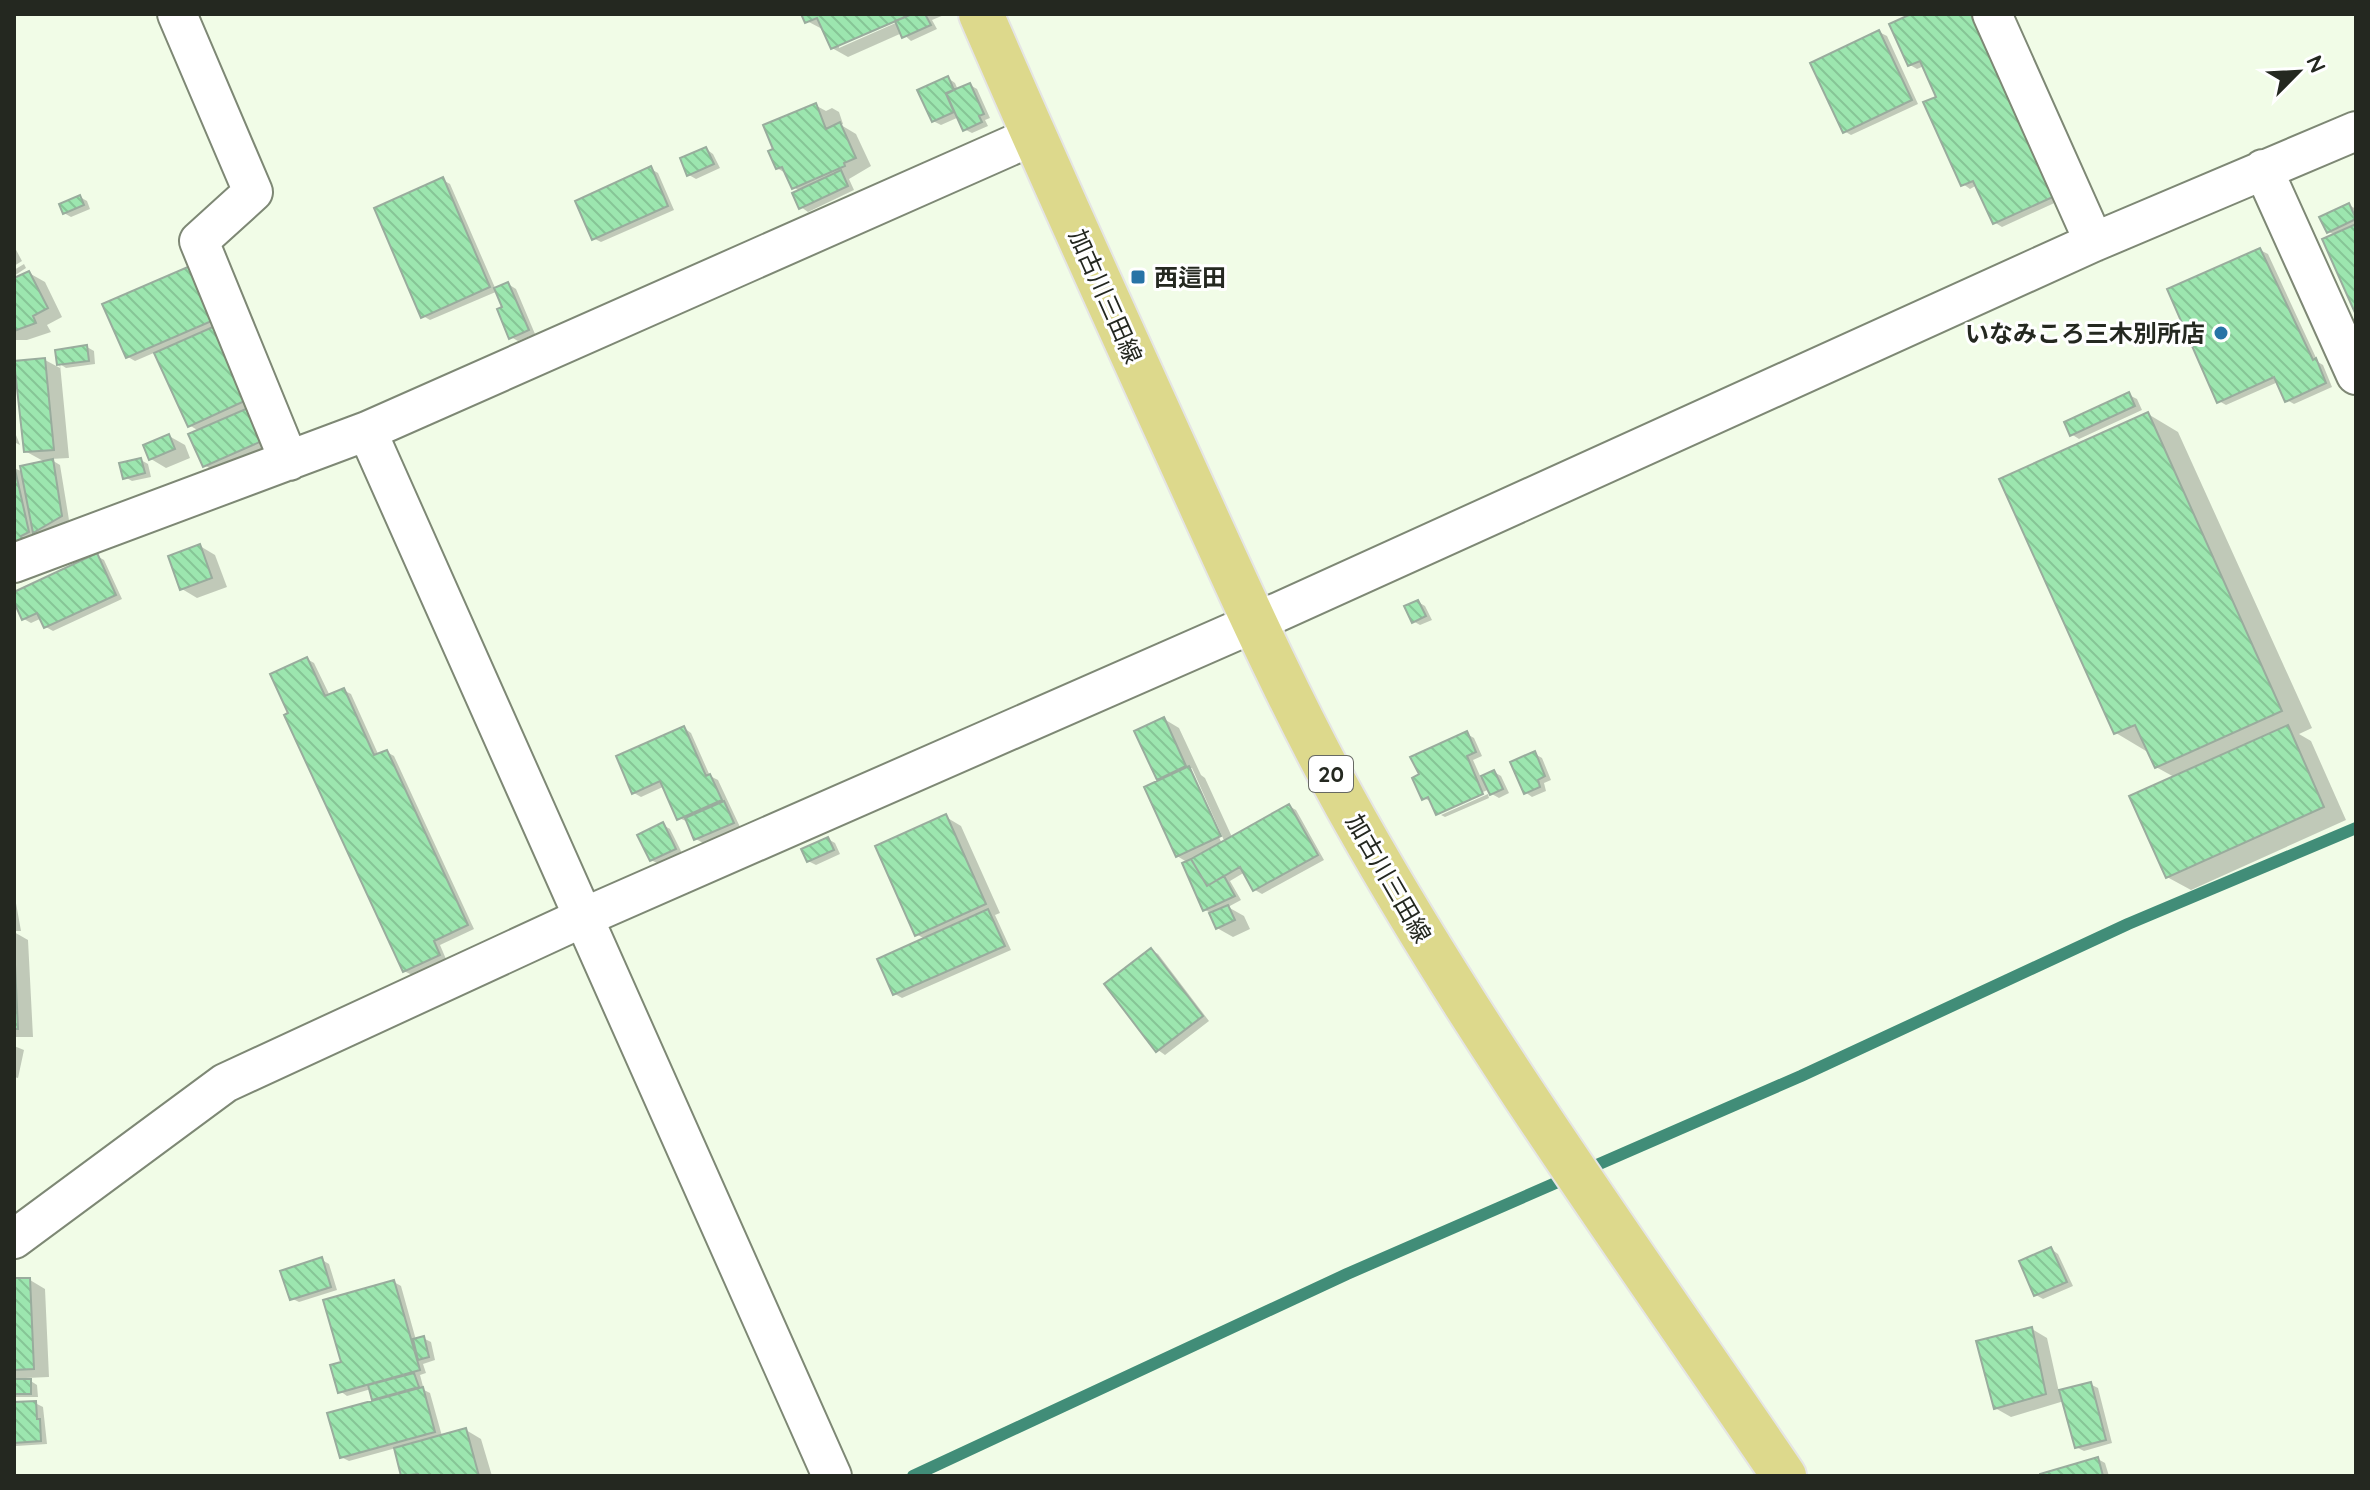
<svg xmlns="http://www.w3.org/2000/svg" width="2370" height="1490" font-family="Quicksand,'Noto Sans JP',sans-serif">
	<defs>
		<pattern id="building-back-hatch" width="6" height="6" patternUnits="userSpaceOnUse" patternTransform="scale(2)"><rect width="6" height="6" fill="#9ce6af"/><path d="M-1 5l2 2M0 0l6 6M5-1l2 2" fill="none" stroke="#86c596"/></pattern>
	</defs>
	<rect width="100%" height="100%" fill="#f1fce7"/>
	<path fill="#0003" fill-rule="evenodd" d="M803,14h103l-67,29v5l77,-34 28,1 -12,5 5,9 -26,12 -9,-8 -54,24 -16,-9 -8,-18 -17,-9z
		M1916,14h59l86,186 -59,27 -8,-5 -17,-37 -7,4 -7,-5 -25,-86 -14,-32 -7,3 -7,-4z
		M1879,32l8,4 31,68 -67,31 -7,-4z
		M948,78l7,5 3,7 12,-5 7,4 13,29 -5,2 3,6 -16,7 -8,-4 -5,-12 -18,8 -8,-4z
		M815,105l11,6 6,-3 7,4 4,12 -2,1 15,9 15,32 -22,13 5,11 -46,22 -7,-5 -1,-16 -7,-4 -6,-13 -10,-6z
		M706,149l7,5 7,14 -24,11 -7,-4z
		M651,169l7,4 16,37 -73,32 -8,-4z
		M443,180l7,4 46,106 12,-6 8,5 19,45 -17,7 -7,-4 -6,-29 -7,-17 -68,29 -7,-4z
		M80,197l7,4 3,8 -19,8 -7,-4z
		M2349,205l7,4v101l-21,-75 -6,-3z
		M14,246l8,15 -8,5z
		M2260,250l8,4 50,108 5,3 9,22 -38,17 -7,-4 -9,-18 -52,23 -7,-4z
		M24,264l2,4 -12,8v-6z
		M190,268l87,182 -57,24 -16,-9 -5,-34 -10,-6 -33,-73 -21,9 -7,-4z
		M29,273l16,9 17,35 -15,8 4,7 -24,8h-13v-60z
		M87,347l7,4 1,13 -29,4 -6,-4 9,94 -19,1 10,6 9,55 -26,15 -29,23v-90l9,4 22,-10 -20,-11 20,-91 15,8 -3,-17z
		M2129,395l8,4 5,11 -63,29 -8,-5z
		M2148,414l30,18 134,296 -13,6 12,7 35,79 -155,70 -24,-13 9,-99 -20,-11 -7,-18 -3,2 -30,-18z
		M14,430l6,15 -6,-3z
		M169,436l16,9 5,13 -24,10 -15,-9z
		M141,460l7,4 3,13 -19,4 -7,-4z
		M200,546l15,9 12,32 -30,11 -15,-9z
		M97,556l7,4 18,39 -69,32 -7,-4 -4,-9 -11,5 -7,-4 -10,-25z
		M1418,602l7,4 7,14 -12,5 -7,-4z
		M307,659l7,4 16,33 13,-6 8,4 28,62 8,-4 7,4 80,173 -34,16 6,14 -34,16 -8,-4 -113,-257z
		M1164,719l15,9 22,47 4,3 27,59 57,-31 7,4 28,50 -62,34 -7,-4 -10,-18 -15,9 11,19 -13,7 16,9 6,13 -17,8 -16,-9 -6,-15 -6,-3 -18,-48 -10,-6 -17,-74 -23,-50zM1188,768h4l34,77 -3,1z
		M684,728l7,5 19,43 8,4 22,47 -37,16 -7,-4 -8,-17 -9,-4 -14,-32 -24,11 -7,-4z
		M1467,734l7,4 8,18 -9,4 8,18 13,-6 7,4 8,17 -10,5 -9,-5 2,-5 -52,23v3l-7,-12 -10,-4z
		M1535,754l7,4 9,22 -7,3 2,8 -14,6 -7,-5z
		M1488,794l1,4 -44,19 -4,-2z
		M946,817l15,9 39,87 -5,2 16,35 -109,48 -7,-4 30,-55 -9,-5z
		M663,825l7,4 12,24 -23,11 -8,-4z
		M828,839l7,4 5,11 -24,11 -8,-4z
		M14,892l7,39h-7z
		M14,932l14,8 5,97h-19z
		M1151,950l7,4 51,67 -44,34 -7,-5z
		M14,1046l10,4 -6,28 -4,-1z
		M2051,1249l7,5 15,32 -30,13 -7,-4z
		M322,1260l7,4 8,26 -38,12 -8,-4z
		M14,1280h16l15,9 4,88 -23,1 11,7 1,12h-24z
		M394,1282l7,4 15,54 7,-2 8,4 4,18 -12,4 3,9 -6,2 4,15 6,3 12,43 24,-6 15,9 11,37h-89l-7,-28 -47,13 -8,-4 33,-55 -3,-13 -24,7 -7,-5 3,-28z
		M2032,1329l15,9 12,54 31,-8 8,4 14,55 -28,8 -8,-4 -12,-46 -53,16 -16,-9z
		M35,1403l8,4 4,37 -31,2 -2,-2v-40z
		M2098,1459l7,4 4,13h-67z"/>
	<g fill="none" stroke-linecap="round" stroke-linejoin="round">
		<path stroke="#418d78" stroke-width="12" d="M913,1476l434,-202 454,-198 327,-152 228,-96"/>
	</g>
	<path fill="url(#building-back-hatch)" stroke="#99ac9d" stroke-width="2" d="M801,14h111l-81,35 -14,-31 -12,5z
		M912,14h13l6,11 -29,13 -7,-17z
		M1911,14h60l84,182 -62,28 -20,-43 -12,5 -38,-84 13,-5 -16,-36 -12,5 -19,-42z
		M1879,30l33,70 -69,33 -33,-70z
		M948,76l6,14 -8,4 8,18 -22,10 -15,-32z
		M970,83l14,31 -5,2 3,6 -19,9 -17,-38z
		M816,103l10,26 14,-7 16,36 -12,5 1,3 -53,23 -10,-22 -6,2 -8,-18 5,-2 -10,-24z
		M706,147l8,17 -27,12 -7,-18z
		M651,166l17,40 -76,34 -17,-39z
		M841,170l7,16 -49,23 -7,-16z
		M443,177l47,110 -69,31 -47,-110z
		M80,195l4,10 -21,9 -4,-10z
		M2349,203l7,16 -29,14 -8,-16z
		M2356,224v91l-34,-76z
		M2260,248l53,112 3,-2 10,25 -41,19 -11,-25 -57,26 -50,-114z
		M190,266l24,54 -88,38 -24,-54z
		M29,271l19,37 -15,8 3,7 -22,8v-53z
		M508,282l21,48 -20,9 -12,-30 5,-2 -8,-19z
		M215,326l34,73 -61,28 -34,-74z
		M87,345l2,16 -32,4 -2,-15z
		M45,358l9,92 -30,2 -10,-91z
		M2129,392l6,14 -65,30 -6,-14z
		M248,408l14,33 -59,26 -15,-33z
		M2148,412l134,299 -127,57 -20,-43 -21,9 -115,-255z
		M169,434l6,15 -26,11 -6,-15z
		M141,458l4,15 -22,6 -4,-16z
		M53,459l9,57 -29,17 -13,-67z
		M14,465l15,67 -8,4 3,4 -10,4z
		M200,544l12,34 -32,12 -12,-34z
		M97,553l19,42 -72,33 -7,-15 -15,7 -8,-18v-10z
		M1418,600l8,16 -14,7 -8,-17z
		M307,657l18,39 19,-8 30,67 13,-5 81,175 -34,16 6,14 -37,17 -119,-257 4,-2 -18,-39z
		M1164,717l22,49 -29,14 -23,-49z
		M2288,725l36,82 -158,71 -37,-82z
		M684,726l22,50 4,-2 12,26 -45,20 -17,-39 -28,13 -16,-38z
		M1467,731l9,21 -9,4 16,38 -47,21 -8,-18 -6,3 -10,-22 7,-4 -9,-17z
		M1535,751l10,25 -7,4 2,7 -16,7 -14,-32z
		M1189,766l32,70 -45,21 -32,-70z
		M1494,770l9,19 -13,6 -9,-19z
		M724,801l10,22 -40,17 -9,-22z
		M1289,804l29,51 -65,36 -13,-24 -33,19 -16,-27z
		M946,814l40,90 -71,32 -40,-90z
		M663,822l13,27 -26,12 -13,-26z
		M828,837l6,13 -27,12 -6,-13z
		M1191,859l16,27 17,-10 11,20 -32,15 -21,-48z
		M1228,905l7,15 -19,9 -7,-16z
		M988,909l17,37 -112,49 -16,-36z
		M14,943l4,86h-4z
		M1151,948l52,68 -47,36 -52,-68z
		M2051,1247l16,35 -33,14 -15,-35z
		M322,1257l9,30 -41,13 -10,-29z
		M14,1278h16l4,91 -20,1z
		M394,1280l26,90 -82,23 -8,-28 11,-3 -18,-62z
		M2032,1327l14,67 -52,15 -18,-68z
		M424,1336l5,21 -11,3 -5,-21z
		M414,1373l5,14 -47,13 -4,-15z
		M14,1379h17v15h-17z
		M2091,1382l15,58 -31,8 -16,-58z
		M423,1387l12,45 -95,26 -13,-45z
		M36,1401l1,18h3l1,22 -27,2v-41z
		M466,1428l13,48h-61v-2l-17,2 -7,-28z
		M2098,1457l5,19h-63v-2z"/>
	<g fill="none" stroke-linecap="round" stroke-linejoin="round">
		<defs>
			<path id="street" d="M177,14l76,178 -54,49 90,220
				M1992,14l102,228
				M2263,169l93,206
				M367,431l465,1045
				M14,563l353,-132 666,-295
				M14,1239l211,-156 357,-165 672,-295 840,-381 262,-111"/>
			<path id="primary" d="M981,14c62,144 127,287 192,430 58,127 114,256 183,378 128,227 282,439 428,654"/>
		</defs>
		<use href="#street" stroke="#7e8875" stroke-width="42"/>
		<use href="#primary" stroke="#e5e5e4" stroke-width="48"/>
		<use href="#street" stroke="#fff" stroke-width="38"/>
		<use href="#primary" stroke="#ddd98c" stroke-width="44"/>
	</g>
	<g fill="#2773a6" stroke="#fff" stroke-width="3">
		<rect x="1130" y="269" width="16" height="16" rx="4"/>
		<circle cx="2221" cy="333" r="8"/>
	</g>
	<g text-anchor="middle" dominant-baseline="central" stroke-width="6" stroke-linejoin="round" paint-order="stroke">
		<rect fill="#fff" stroke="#666863" stroke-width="2" x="1309" y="756" width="44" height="36" rx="6"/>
		<g font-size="22" font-weight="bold" fill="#242820">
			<text x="1331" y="774">20</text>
		</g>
		<g font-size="24" font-weight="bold" fill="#242820" stroke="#fff" text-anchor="start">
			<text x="1154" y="277">西這田</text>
			<text x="2205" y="333" text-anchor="end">いなみころ三木別所店</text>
		</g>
		<g font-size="24" fill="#242820" stroke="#fff">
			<text transform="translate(1106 296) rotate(66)">加古川三田線</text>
			<text transform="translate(1389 878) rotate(60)">加古川三田線</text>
		</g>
	</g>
	<rect width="2370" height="1490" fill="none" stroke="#242820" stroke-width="32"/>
	<g transform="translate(2298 72) rotate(66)" stroke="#ffffff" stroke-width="6" paint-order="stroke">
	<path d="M0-6L14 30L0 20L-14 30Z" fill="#242820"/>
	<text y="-12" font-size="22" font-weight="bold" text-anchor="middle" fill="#242820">N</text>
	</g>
</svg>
